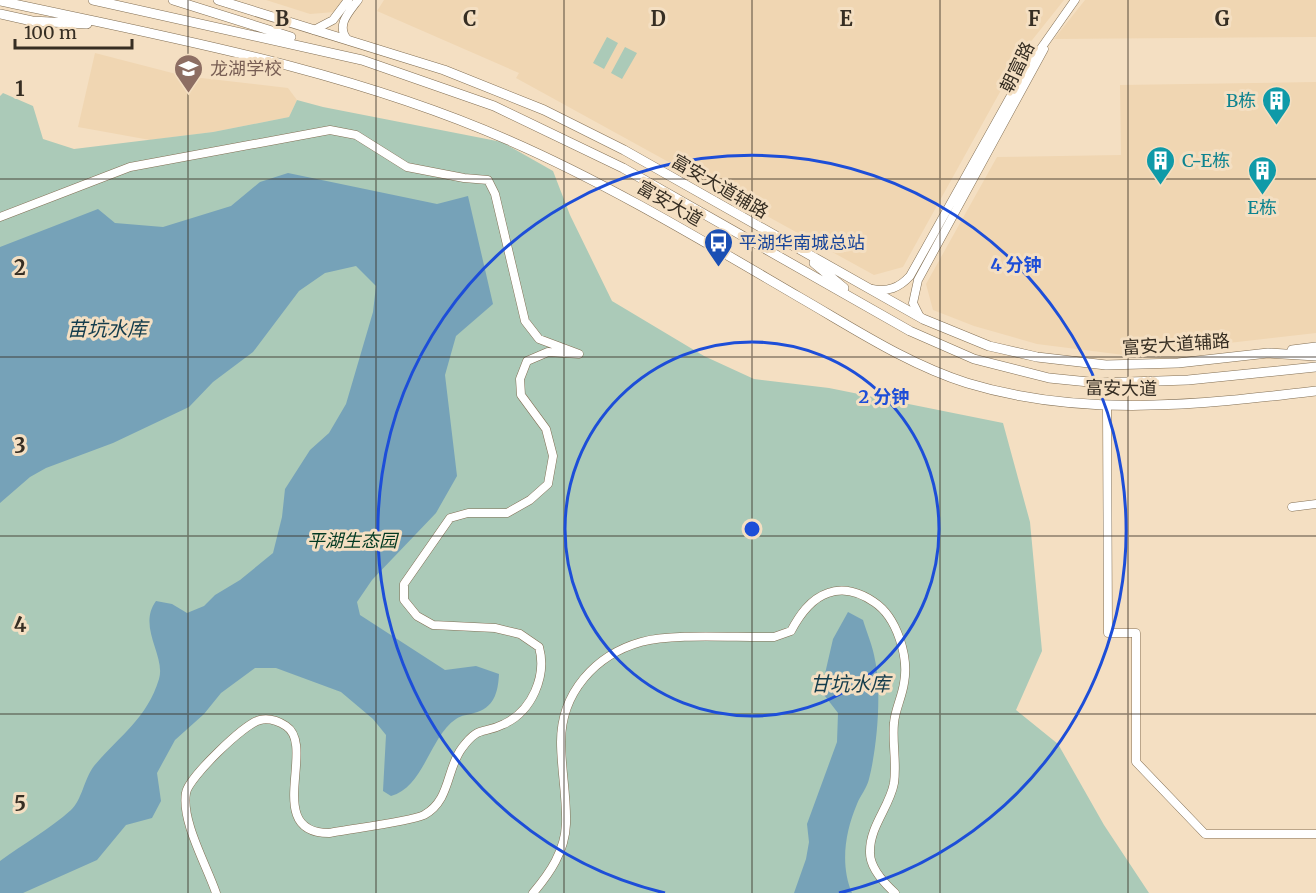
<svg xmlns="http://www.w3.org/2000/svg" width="1316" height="893" font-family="Merriweather,'Noto Sans SC',serif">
	<rect width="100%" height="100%" fill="#f4dfc2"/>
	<path fill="#f0d6b2" d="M266,0h77l-8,12 -25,2z
		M384,0h680l-43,54 -118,213 -29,8 -358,-197 3,-5 -142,-62z
		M1085,0h231v37l-262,2z
		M95,53l89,23 104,12 9,12 -8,17 -76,15 -63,8 -72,-13z
		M1316,82v251l-192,22 -87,-11 -63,-18 -41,-16 -7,-26 71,-127 124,-2 -1,-70z"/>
	<path fill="#abcab8" d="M607,37l11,6 -14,26 -11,-6z
		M625,47l12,6 -15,26 -11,-6z
		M3,93l30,13 10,33 31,10 139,-17 76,-15 8,-17 26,7 179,35 51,29 17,44 42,86 92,55 50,23 75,9 174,35 27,99 12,129 -26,59 42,34 46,81 45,68h-1149v-797z"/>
	<path fill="#76a2b8" d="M288,173l149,31 31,-8 25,108 -37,32 -11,39 12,101 -21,37 -64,67 -15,22 3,13 85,55 31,-4 23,8c-1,19 -5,34 -25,39 -5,2 -13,2 -18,6 -26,17 -32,68 -65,77l-8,-5 3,-56 -13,-16 -32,-27 -65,-24h-21l-34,25 -17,21 -29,26 -18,33 4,28 -9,17 -26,7 -29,35 -74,33h-23v-32c23,-17 50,-32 71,-51 11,-10 13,-31 23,-44 24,-29 53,-47 65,-87 7,-23 -22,-52 -3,-78l16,3 15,9 17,-7 11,-11 25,-15 33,-27 9,-36 3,-28 25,-39 19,-17 17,-29 27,-92 3,-26 -20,-20 -31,7 -26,18 -46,61 -40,30 -24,25 -76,36 -67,25 -16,9 -30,26v-256l98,-38 17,14 48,4 68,-21 29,-24z
		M848,612l15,8c4,13 10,27 12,40 7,32 2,88 -6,119 -2,9 -9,17 -12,25 -12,28 -17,61 -5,89h-58l12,-34 3,-17 -2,-18 30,-82 1,-29 -17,-22 12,-52z"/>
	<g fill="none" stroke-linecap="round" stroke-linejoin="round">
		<defs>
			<path id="minor" d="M314,30l19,-10 15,-20
				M348,40c-13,-14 1,-28 10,-40
				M0,217l130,-50 200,-37 26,5 51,32 57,11 24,2 7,14 30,127 14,18 40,15 -31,-2 -21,9 -7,18 1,16 25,34 7,27 -5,28 -18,16 -23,13h-39l-18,5 -46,66v16l13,16 16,9 62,3 25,6 19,13c8,29 -7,64 -35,77 -22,11 -25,1 -42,24 -16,21 -11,52 -38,67 -15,7 -75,14 -95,18 -66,0 -12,-87 -43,-107 -8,-5 -17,-8 -26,-6 -15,3 -72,58 -74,73 -5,28 21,73 30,100
				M872,289c16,3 27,-1 38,-13l113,-202 52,-74
				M920,317l-7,-14 5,-23 126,-231
				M1107,406l1,227h28v129l69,72h111
				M1292,507l24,-3
				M533,893c17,-20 32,-42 33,-69 1,-27 -5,-55 -5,-82 0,-49 34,-87 80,-100 32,-9 97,-4 133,-5l17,-6c8,-15 19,-32 37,-38 16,-6 33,0 46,9 23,15 35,55 30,81 -2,14 -9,27 -10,40 -2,20 3,40 0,60 -4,23 -24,43 -24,68 -1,16 14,32 25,42"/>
			<path id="major" d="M93,0l269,60 132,46 129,62 287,163 64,28 75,19 50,5 89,-3 128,-13
				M173,0l118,37
				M218,0l226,70 100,40 80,40 299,169 66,27 48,11 69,8 72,-2 90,-10 48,3
				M0,1c172,37 346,68 508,139 101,44 195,101 291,157 54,31 108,67 168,86 115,35 232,22 349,8
				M0,14l32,7 55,3
				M814,263l30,25
				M1292,350l24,-3"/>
		</defs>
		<use href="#minor" stroke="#826f54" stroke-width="9"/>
		<use href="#major" stroke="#826f54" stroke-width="10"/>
		<use href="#minor" stroke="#fff" stroke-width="8"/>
		<use href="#major" stroke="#fff" stroke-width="9"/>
	</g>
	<path fill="none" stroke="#362e23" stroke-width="1.5" stroke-opacity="0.55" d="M188,0v893M376,0v893M564,0v893M752,0v893M940,0v893M1128,0v893M0,179h1316M0,357h1316M0,536h1316M0,714h1316"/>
	<g fill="none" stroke="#1d4ed8" stroke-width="3">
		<circle cx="752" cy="529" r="187"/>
		<path d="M665 893A374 374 0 1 1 839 893"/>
	</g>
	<defs>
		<symbol id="school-pin" viewBox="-11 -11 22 30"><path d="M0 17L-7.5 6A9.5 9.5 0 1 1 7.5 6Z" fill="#8d6e63" stroke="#f4dfc2"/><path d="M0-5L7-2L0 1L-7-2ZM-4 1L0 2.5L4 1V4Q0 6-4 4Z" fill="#fff"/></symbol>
		<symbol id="building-pin" viewBox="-11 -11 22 30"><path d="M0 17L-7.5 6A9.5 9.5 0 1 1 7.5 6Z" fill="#0f9aa8" stroke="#f4dfc2"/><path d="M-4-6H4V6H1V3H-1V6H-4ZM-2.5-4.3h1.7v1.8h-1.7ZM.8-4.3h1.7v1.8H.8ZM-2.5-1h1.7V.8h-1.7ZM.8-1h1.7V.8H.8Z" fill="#fff"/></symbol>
		<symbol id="bus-pin" viewBox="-11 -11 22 30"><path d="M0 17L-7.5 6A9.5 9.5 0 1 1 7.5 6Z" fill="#1a4fb4" stroke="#f4dfc2"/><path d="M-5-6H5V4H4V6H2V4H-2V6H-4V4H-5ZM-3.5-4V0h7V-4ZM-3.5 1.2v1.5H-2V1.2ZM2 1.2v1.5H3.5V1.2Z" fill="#fff"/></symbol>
	</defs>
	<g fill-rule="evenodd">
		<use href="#school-pin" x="172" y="52" width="33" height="45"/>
		<use href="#building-pin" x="1260" y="84" width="33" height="45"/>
		<use href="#building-pin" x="1144" y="144" width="33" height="45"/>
		<use href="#building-pin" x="1246" y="154" width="33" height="45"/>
		<use href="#bus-pin" x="702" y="226" width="33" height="45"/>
	</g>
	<g text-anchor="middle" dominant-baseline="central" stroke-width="6" stroke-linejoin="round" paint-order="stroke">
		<g font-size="18" fill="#362e23" stroke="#f4dfc2">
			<text transform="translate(1017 67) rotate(-64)">朝富路</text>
			<text transform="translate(720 186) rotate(30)">富安大道辅路</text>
			<text transform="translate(670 203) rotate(30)">富安大道</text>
			<text transform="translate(1176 344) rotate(-4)">富安大道辅路</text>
			<text transform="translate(1121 388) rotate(1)">富安大道</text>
		</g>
		<g font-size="18" fill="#785e54" stroke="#f4dfc2" text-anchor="start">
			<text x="210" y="68">龙湖学校</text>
		</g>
		<g font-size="18" fill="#0d838f" stroke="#f4dfc2" text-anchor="end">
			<text x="1256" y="100">B栋</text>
			<text x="1182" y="160" text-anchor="start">C-E栋</text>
			<text x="1262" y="207" text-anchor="middle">E栋</text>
		</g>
		<g font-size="18" fill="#164399" stroke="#f4dfc2" text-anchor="start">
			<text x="739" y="242">平湖华南城总站</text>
		</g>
		<g font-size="18" font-style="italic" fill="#003821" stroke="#f4dfc2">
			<text x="352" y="540">平湖生态园</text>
		</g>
		<g font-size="20" font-style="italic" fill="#143c4c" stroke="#f4dfc2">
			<text x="107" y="328">苗坑水库</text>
			<text x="850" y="683">甘坑水库</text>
		</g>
	</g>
	<g font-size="20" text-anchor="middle" font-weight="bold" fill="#362e23" stroke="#f4dfc2" stroke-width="6" stroke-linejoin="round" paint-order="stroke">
		<text x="282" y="26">B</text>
		<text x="470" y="26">C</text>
		<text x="658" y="26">D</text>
		<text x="846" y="26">E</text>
		<text x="1034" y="26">F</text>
		<text x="1222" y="26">G</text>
		<text x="20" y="96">1</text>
		<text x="20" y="275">2</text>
		<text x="20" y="453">3</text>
		<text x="20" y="632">4</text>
		<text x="20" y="811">5</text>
	</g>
	<circle cx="752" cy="529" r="9" fill="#1d4ed8" stroke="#f4dfc2" stroke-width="3"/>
	<g font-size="18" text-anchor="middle" font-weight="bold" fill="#1d4ed8" stroke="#f4dfc2" stroke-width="6" stroke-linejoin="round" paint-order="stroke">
		<text x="1016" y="271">4 分钟</text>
		<text x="884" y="403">2 分钟</text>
	</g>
	<path d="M15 39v9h117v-9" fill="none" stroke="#362e23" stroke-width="3"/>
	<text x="24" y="39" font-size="18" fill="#362e23" stroke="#f4dfc2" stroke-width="4.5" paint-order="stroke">100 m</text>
</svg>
